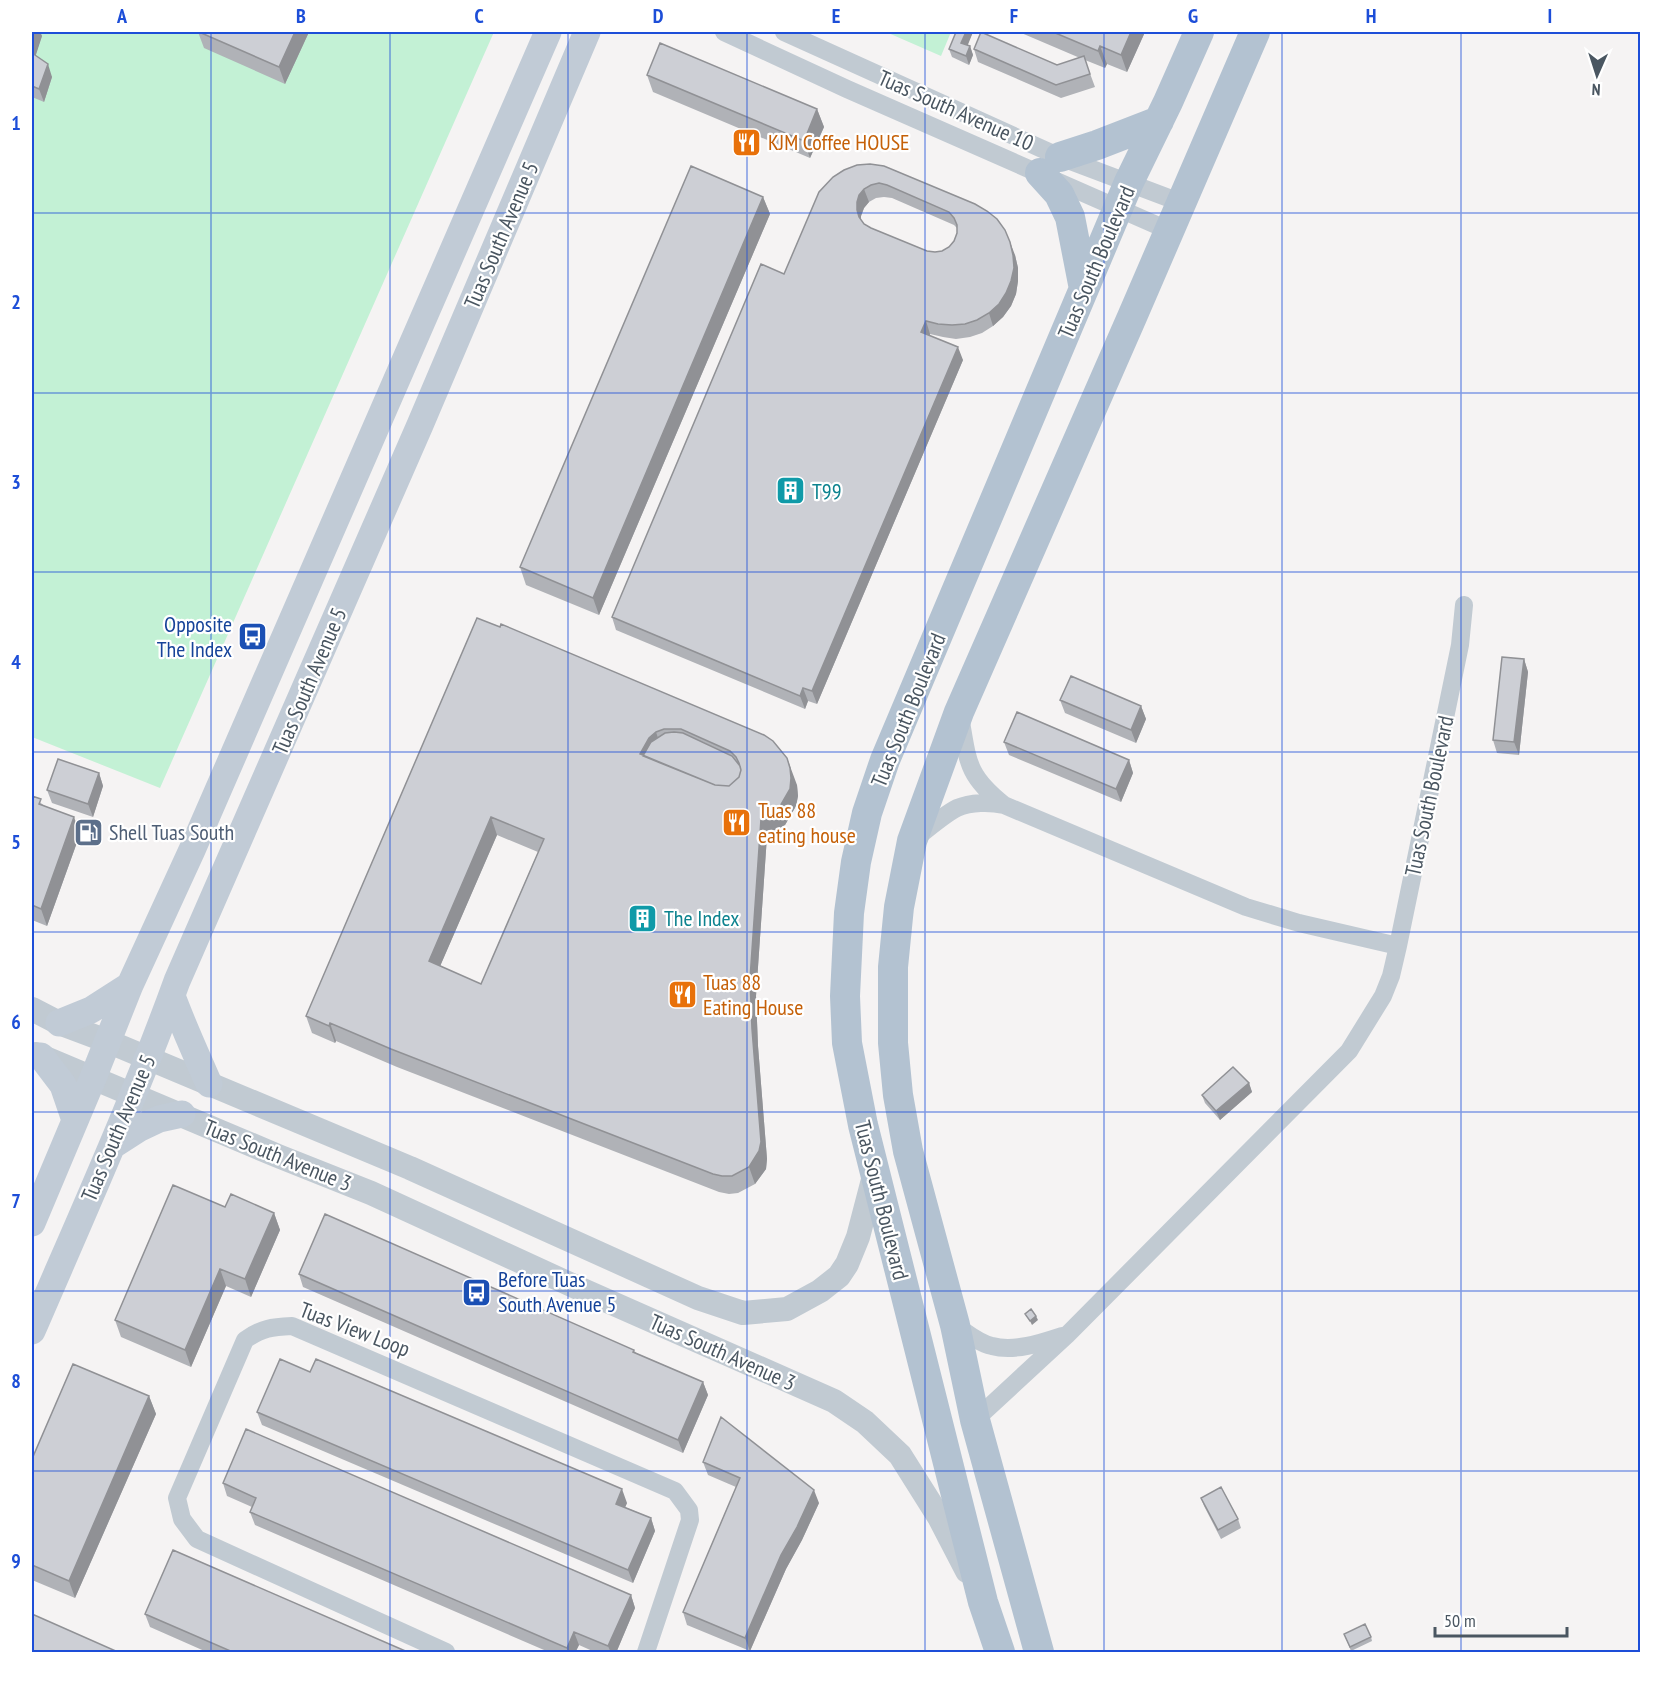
<svg xmlns="http://www.w3.org/2000/svg" width="1672" height="1684" font-family="'PT Sans Narrow',sans-serif">
	<rect width="100%" height="100%" fill="#f5f3f3"/>
	<path fill="#c3f1d5" d="M32,32h462l-334,756 -128,-51z
		M886,32h65l-10,24z"/>
	<g fill="none" stroke-linecap="round" stroke-linejoin="round">
		<path stroke="#c1cad2" stroke-width="18" d="M724,32l123,57 323,142
			M784,32l276,125 122,46
			M960,716c8,45 6,59 44,89l242,102 53,16 99,23
			M915,839c11,-9 30,-25 42,-31 14,-6 33,-6 47,-3
			M955,1325c11,7 23,18 37,21 22,6 49,-3 70,-10
			M975,1420l92,-85 282,-284 34,-55 8,-20 7,-30 62,-301 4,-40
			M446,1652l-249,-113 -15,-20 -5,-21 68,-158c17,-12 27,-13 47,-14l383,165 14,19 1,10 -44,132"/>
		<path stroke="#c1cad2" stroke-width="24" d="M32,1009l27,14 48,18 303,127 288,130 45,15 44,-4 33,-18 19,-15 8,-12 11,-27 17,-65
			M36,1054l242,102 93,37 216,99 247,109 31,21 35,33 39,62 28,54"/>
		<path stroke="#c1cbd6" stroke-width="27" d="M172,996c11,30 24,58 37,88
			M59,1023l32,-13 39,-25
			M41,1056l22,29 12,35
			M112,1146l28,-18 19,-9 23,-5
			M32,1223l61,-145 37,-93 62,-135 356,-818
			M32,1331c50,-116 102,-231 145,-350l243,-556 167,-393"/>
		<path stroke="#b3c2d1" stroke-width="30" d="M1060,157l37,-12 62,-24
			M1040,173l19,21 11,23 14,72
			M1000,1652l-17,-50 -120,-477 -16,-82 -2,-47 4,-83 7,-51 11,-49 18,-53 244,-578 39,-80 31,-70
			M1039,1652l-64,-232 -20,-95 -47,-174 -10,-56 -5,-52v-76l6,-60 13,-66 47,-129 173,-395 123,-285"/>
	</g>
	<path fill="#b0b2b7" fill-rule="evenodd" d="M32,32h8l2,4 -7,20 17,21 -8,25 -12,-5z
		M198,32h111l-24,52 -81,-36z
		M956,32h17l-6,13 3,1 3,9 -4,10 -17,-8 -3,-8z
		M1019,32h126l-18,40 -20,-8 -2,4 -20,-8 10,27 -34,11 -83,-36 -4,-13 83,16 23,-7z
		M647,75l170,34 7,18 -14,31 -157,-66z
		M884,166l131,89 3,13v13l-2,13 -5,12 -8,11 -10,9 -11,7 -12,4 -14,2 -13,-2 -13,-3v1l33,25 -146,344 -9,-3 -3,8 -189,-79 -4,-13 172,-343zM884,197l8,1 62,27 3,3v5l-3,8 -5,6 -7,4 -7,1 -8,-1 -56,-23 -7,-4 -3,-4v-4l3,-8 5,-6 7,-4z
		M763,197l7,17 -171,401 -73,-30 -6,-18z
		M477,618l320,167 1,11 -2,10 -11,19 -18,11 -11,160 2,50 9,113 -1,10 -11,15 -17,9 -9,1 -10,-2 -322,-125 -61,-26 -1,2 -23,-10 -6,-17zM497,835l41,17 -57,132 -41,-18z
		M1524,659l4,13 -9,83 -22,-2 -4,-13z
		M1060,700l81,6 5,13 -10,24 -71,-30z
		M1004,742l125,18 4,13 -12,29 -112,-47z
		M99,773l4,13 -10,31 -41,-14 -5,-13z
		M32,796l48,38 -33,92 -15,-6z
		M1249,1083l3,9 -32,28 -15,-17 -3,-8z
		M225,1207l49,6 6,17 -29,67 -25,-11 -35,81 -70,-30 -6,-17z
		M299,1274l335,76 2,3 67,29 5,13 -25,58 -380,-166z
		M149,1396l7,18 -81,184 -43,-18v-121z
		M257,1412l370,91 -2,4 26,11 4,13 -22,52 -371,-158z
		M703,1462l116,41 -17,37 -16,29 -36,82 -63,-26 -4,-13 53,-125 -28,-12z
		M223,1483l408,112 4,13 -19,45h-19l-18,-8 -4,8h-24l-296,-128 -5,-13 2,-5 -25,-11z
		M1201,1498l37,21 3,9 -20,11 -17,-33z
		M145,1614l265,39h-201l-59,-26z
		M1344,1634l27,3 1,4 -21,10z"/>
	<path fill="#909195" d="M34,32h6l2,4 -9,28 -1,-3v-21z
		M295,32h14l-24,52 -6,-17z
		M966,32h7l-8,20 -4,-9z
		M1131,32h14l-18,40 -6,-17z
		M970,46l3,9 -4,10 -3,-9z
		M1100,46l7,18 -2,4 -7,-17z
		M48,64l4,13 -8,25 -5,-13z
		M817,109l7,18 -14,31 -6,-17z
		M864,189l5,13 -5,6 -3,8v7l-4,-13v-8l2,-7z
		M763,197l7,17 -171,401 -6,-17z
		M1010,242l5,13 3,13v13l-2,13 -5,12 -8,11 -10,9 -4,-13z
		M926,321l4,13 -4,11 -5,-13z
		M958,347l5,13 -146,344 -5,-13z
		M1524,659l4,13 -9,83 -5,-13z
		M803,688l5,13 -3,8 -5,-13z
		M1141,706l5,13 -10,24 -5,-13z
		M656,732l6,18 -11,13 -11,-9 9,-16z
		M787,758l10,27 1,11 -2,10 -11,19 -18,11 -11,160 2,50 9,113 -1,10 -11,15 -6,-17 3,-138 -2,-50 11,-160z
		M1129,760l4,13 -12,29 -5,-13z
		M99,773l4,13 -10,31 -5,-13z
		M74,817l6,17 -33,92 -6,-17z
		M491,817l6,18 -62,143 -6,-17z
		M330,1023l6,18 -1,2 -6,-17z
		M1249,1083l3,9 -32,28 -4,-9z
		M274,1213l6,17 -29,67 -6,-18z
		M220,1269l6,17 -35,81 -6,-17z
		M1036,1316l2,4 -6,5 -2,-4z
		M703,1382l5,13 -25,58 -5,-13z
		M149,1396l7,18 -81,184 -6,-17z
		M622,1489l5,14 -6,14 -5,-13z
		M814,1490l5,13 -17,37 -16,29 -36,82 -5,-13 36,-83z
		M651,1518l4,13 -22,52 -5,-13z
		M631,1595l4,13 -19,45h-5l-3,-7z
		M574,1632l5,13 -4,8h-7l-1,-5z"/>
	<path fill="#cdcfd5" stroke="#909195" stroke-width="1.5" fill-rule="evenodd" d="M32,32h2l-2,8z
		M199,32h96l-16,35z
		M956,32h10l-5,11 9,3 -4,10 -17,-7z
		M981,32l76,33 27,-9 6,18 -34,11 -82,-36z
		M1053,32h78l-10,23 -21,-9 -2,5z
		M660,43l157,66 -13,32 -157,-66z
		M32,53l16,11 -9,25 -7,-3z
		M870,164l14,2 91,38 12,7 10,8 8,11 5,12 3,13 1,13 -3,13 -5,12 -7,11 -10,9 -12,7 -12,4 -13,1 -14,-1 -12,-3 -5,11 37,15 -146,344 -9,-3 -3,8 -188,-79 149,-353 23,10 35,-82 14,-15 11,-7 13,-5zM879,183l8,2 62,27 5,6 3,7v8l-3,8 -5,6 -7,4 -7,1 -8,-1 -56,-23 -7,-4 -5,-7 -2,-7v-8l2,-7 5,-6 7,-4z
		M691,166l72,31 -170,401 -73,-31z
		M477,618l23,9 1,-3 263,111 9,6 14,17 3,10 1,10 -1,11 -11,19 -18,11 -11,160 2,50 9,113 -2,9 -10,16 -17,9h-10l-9,-2 -322,-125 -61,-26 -1,3 -23,-10zM664,729h17l49,22 6,6 3,6 2,7 -2,7 -10,9 -14,-1 -75,-31 9,-16 7,-6zM491,817l53,22 -63,145 -52,-23z
		M1502,657l22,2 -10,83 -21,-2z
		M1071,676l70,30 -10,24 -71,-30z
		M1017,712l112,48 -13,29 -112,-47z
		M674,732l9,1 49,23 8,10 1,4 -2,7 -10,9 -14,-1 -72,-29 8,-14 14,-9z
		M58,759l41,14 -11,31 -41,-14z
		M32,796l9,3 -2,5 35,13 -33,92 -9,-4z
		M1233,1067l16,16 -33,28 -14,-16z
		M173,1185l52,22 6,-13 43,19 -29,66 -25,-10 -35,81 -70,-30z
		M325,1214l309,136 -1,2 70,30 -25,58 -379,-166z
		M1031,1309l5,7 -6,5 -5,-7z
		M280,1359l30,13 6,-13 306,130 -6,15 35,14 -23,52 -371,-158z
		M73,1364l76,32 -80,185 -37,-16v-106z
		M721,1417l93,73 -17,37 -16,28 -36,83 -62,-26 57,-134 -37,-16z
		M246,1429l385,166 -23,51 -34,-14 -7,16 -317,-136 6,-14 -33,-15z
		M1221,1487l17,32 -20,11 -17,-32z
		M173,1550l237,103h-175l-90,-39z
		M32,1614l86,38v1h-86z
		M1365,1624l6,13 -21,10 -6,-13z"/>
	<path fill="none" stroke="#1d4ed8" stroke-width="1.5" stroke-opacity="0.55" d="M211,32v1620M390,32v1620M568,32v1620M747,32v1620M925,32v1620M1104,32v1620M1282,32v1620M1461,32v1620M32,213h1608M32,393h1608M32,572h1608M32,752h1608M32,932h1608M32,1112h1608M32,1291h1608M32,1471h1608"/>
	<defs>
		<symbol id="restaurant-square" viewBox="-11 -11 22 22"><rect x="-9" y="-9" width="18" height="18" rx="4" fill="#e8710a" stroke="#fff"/><path d="M-5-6h1v4h1v-4h1v4h1v-4h1v5L-1.5 .5V6h-2V.5L-5-1ZM5-6V6H3V1.5H1.5Q1.5-4 5-6Z" fill="#fff"/></symbol>
		<symbol id="building-square" viewBox="-11 -11 22 22"><rect x="-9" y="-9" width="18" height="18" rx="4" fill="#0f9aa8" stroke="#fff"/><path d="M-4-6H4V6H1V3H-1V6H-4ZM-2.5-4.3h1.7v1.8h-1.7ZM.8-4.3h1.7v1.8H.8ZM-2.5-1h1.7V.8h-1.7ZM.8-1h1.7V.8H.8Z" fill="#fff"/></symbol>
		<symbol id="bus-square" viewBox="-11 -11 22 22"><rect x="-9" y="-9" width="18" height="18" rx="4" fill="#1a4fb4" stroke="#fff"/><path d="M-5-6H5V4H4V6H2V4H-2V6H-4V4H-5ZM-3.5-4V0h7V-4ZM-3.5 1.2v1.5H-2V1.2ZM2 1.2v1.5H3.5V1.2Z" fill="#fff"/></symbol>
		<symbol id="fuel-square" viewBox="-11 -11 22 22"><rect x="-9" y="-9" width="18" height="18" rx="4" fill="#5c6f8a" stroke="#fff"/><path d="M-5.5-6h7V0h2V4h1.3V-2.5L3-4.5l.8-.8L6-3V5H2.5V1h-1V6h-7ZM-4.2-4.7v3.2H.2V-4.7Z" fill="#fff"/></symbol>
	</defs>
	<g fill-rule="evenodd">
		<use href="#restaurant-square" x="730" y="126" width="33" height="33"/>
		<use href="#building-square" x="774" y="474" width="33" height="33"/>
		<use href="#bus-square" x="236" y="620" width="33" height="33"/>
		<use href="#restaurant-square" x="720" y="806" width="33" height="33"/>
		<use href="#fuel-square" x="72" y="816" width="33" height="33"/>
		<use href="#building-square" x="626" y="902" width="33" height="33"/>
		<use href="#restaurant-square" x="666" y="978" width="33" height="33"/>
		<use href="#bus-square" x="460" y="1276" width="33" height="33"/>
	</g>
	<g text-anchor="middle" dominant-baseline="central" stroke-width="4.5" stroke-linejoin="round" paint-order="stroke">
		<g font-size="22" fill="#4a5661" stroke="#fff">
			<text transform="translate(956 110) rotate(24)">Tuas South Avenue 10</text>
			<text transform="translate(501 235) rotate(-67)">Tuas South Avenue 5</text>
			<text transform="translate(1096 262) rotate(-67)">Tuas South Boulevard</text>
			<text transform="translate(309 681) rotate(-67)">Tuas South Avenue 5</text>
			<text transform="translate(908 710) rotate(-68)">Tuas South Boulevard</text>
			<text transform="translate(1429 796) rotate(-78)">Tuas South Boulevard</text>
			<text transform="translate(118 1128) rotate(-67)">Tuas South Avenue 5</text>
			<text transform="translate(278 1155) rotate(22)">Tuas South Avenue 3</text>
			<text transform="translate(882 1200) rotate(76)">Tuas South Boulevard</text>
			<text transform="translate(355 1329) rotate(21)">Tuas View Loop</text>
			<text transform="translate(723 1352) rotate(24)">Tuas South Avenue 3</text>
		</g>
		<g font-size="22" fill="#c56008" stroke="#fff" text-anchor="start">
			<text x="768" y="142">KJM Coffee HOUSE</text>
			<text x="758" y="810">Tuas 88<tspan x="758" dy="25">eating house</tspan></text>
			<text x="703" y="982">Tuas 88<tspan x="703" dy="25">Eating House</tspan></text>
		</g>
		<g font-size="22" fill="#0d838f" stroke="#fff" text-anchor="start">
			<text x="812" y="491">T99</text>
			<text x="664" y="918">The Index</text>
		</g>
		<g font-size="22" fill="#164399" stroke="#fff" text-anchor="end">
			<text x="232" y="624">Opposite<tspan x="232" dy="25">The Index</tspan></text>
			<text x="498" y="1279" text-anchor="start">Before Tuas<tspan x="498" dy="25">South Avenue 5</tspan></text>
		</g>
		<g font-size="22" fill="#4e5e75" stroke="#fff" text-anchor="start">
			<text x="109" y="832">Shell Tuas South</text>
		</g>
	</g>
	<rect width="1672" height="1684" fill="none" stroke="#ffffff" stroke-width="66"/>
	<g transform="translate(1597 75) rotate(183)" stroke="#ffffff" stroke-width="4.5" paint-order="stroke">
	<path d="M0-4.5L10 22L0 15L-10 22Z" fill="#4a5661"/>
	<text y="-9" font-size="16" font-weight="bold" text-anchor="middle" fill="#4a5661">N</text>
	</g>
	<path d="M1435 1627v9h132v-9" fill="none" stroke="#4a5661" stroke-width="3"/>
	<text x="1444" y="1627" font-size="18" fill="#4a5661" stroke="#ffffff" stroke-width="4.5" paint-order="stroke">50 m</text>
	<rect x="33" y="33" width="1606" height="1618" fill="none" stroke="#1d4ed8" stroke-width="2"/>
	<g font-size="20" text-anchor="middle" font-weight="bold" fill="#1d4ed8">
		<text x="122" y="23">A</text>
		<text x="301" y="23">B</text>
		<text x="479" y="23">C</text>
		<text x="658" y="23">D</text>
		<text x="836" y="23">E</text>
		<text x="1014" y="23">F</text>
		<text x="1193" y="23">G</text>
		<text x="1371" y="23">H</text>
		<text x="1550" y="23">I</text>
		<text x="16" y="130">1</text>
		<text x="16" y="309">2</text>
		<text x="16" y="489">3</text>
		<text x="16" y="669">4</text>
		<text x="16" y="849">5</text>
		<text x="16" y="1029">6</text>
		<text x="16" y="1208">7</text>
		<text x="16" y="1388">8</text>
		<text x="16" y="1568">9</text>
	</g>
</svg>
